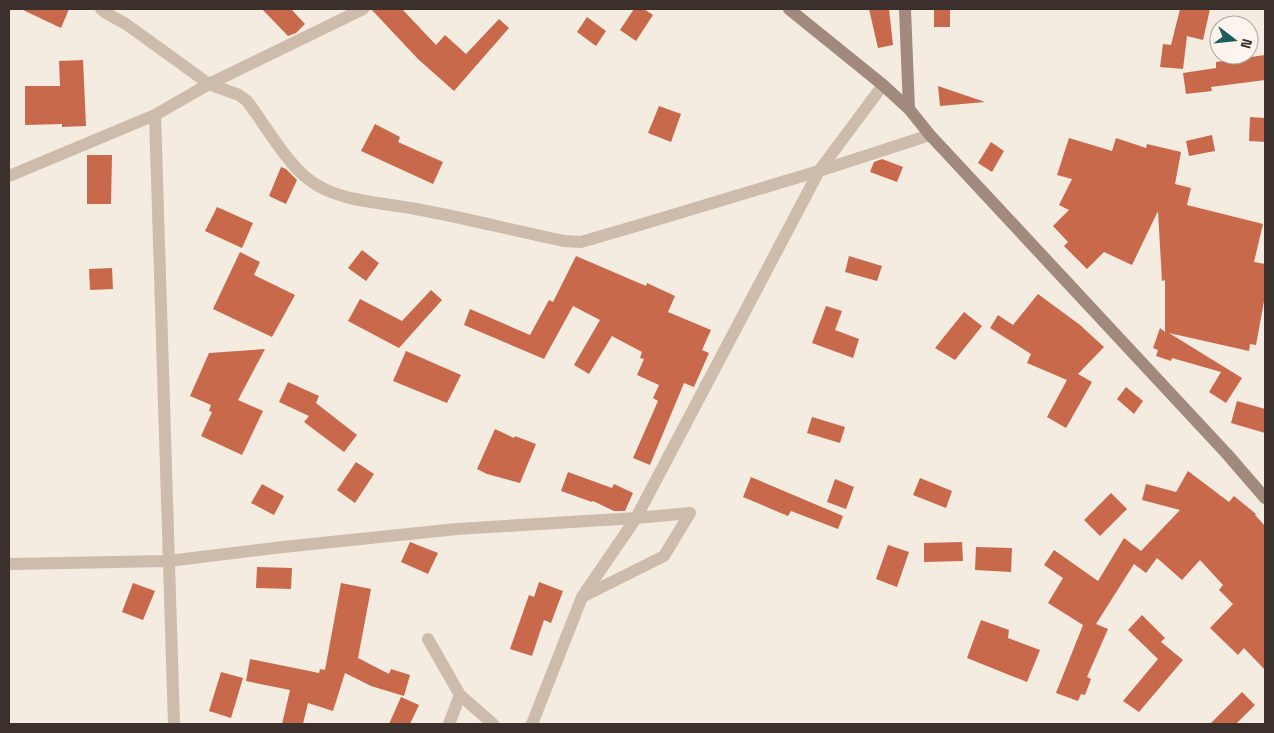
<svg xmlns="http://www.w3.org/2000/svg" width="1274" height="733" font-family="'Space Grotesk',sans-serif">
	<rect width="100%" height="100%" fill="#f4ebe1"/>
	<path fill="#c8694b" d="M21,9h48l-8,19z
		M262,9h29l14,15 -9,9 -8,3z
		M371,9h31l34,36 9,-10 21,19 33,-35 10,9 -55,63 -36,-32z
		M634,9h10l9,6 -17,26 -16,-11z
		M869,9h20l4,36 -15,3z
		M934,9h16v18h-16z
		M1180,9h30l-7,31 -16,-4 -4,33 -23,-2 3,-23 8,1z
		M587,17l19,14 -10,15 -19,-14z
		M1265,55v25l-54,7 1,4 -26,3 -3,-21 33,-5v-6z
		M83,60l3,66 -24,1v-3l-37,1v-39h35l-1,-25z
		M938,86l47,16 -45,4z
		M659,106l22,8 -10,28 -23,-9z
		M1250,117l15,1v24l-16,-1z
		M375,124l25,13 -2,5 45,20 -10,22 -72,-33z
		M1212,135l3,16 -26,5 -3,-15z
		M1069,138l43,13 4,-13 30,10 1,-4 34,8 -6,32 16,4 -4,17 76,19 -9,38 11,2v32l-9,49 -6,-1 -1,7 -80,-18 73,45 -16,25 -17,-11 12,-20 -49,-14 -1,3 -15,-5 2,-6 -5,-2 7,-20 5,4v-52l-3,1 -4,-70 -26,54 -28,-13 -17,17 -23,-23 4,-4 -15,-16 16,-16 -10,-5 13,-26 -15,-4z
		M991,142l13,9 -12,21 -14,-9z
		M87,155h25l-1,49h-24z
		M882,159l21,8 -6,15 -27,-10 4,-10z
		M281,167l5,2 11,11 -11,24 -17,-8z
		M217,207l36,16 -11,25 -37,-17z
		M362,250l17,13 -13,18 -18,-13z
		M240,252l20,10 -6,13 41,20 -23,42 -59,-28z
		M576,256l70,30 1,-3 28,13 -7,16 43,18 -9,20 7,3 -15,34 -10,-4 -34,82 -17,-7 25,-57 -5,-3 6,-13 -22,-10 7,-16 -4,-1 2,-6 -30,-16 -23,38 -15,-9 26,-45 -27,-14 -29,53 -80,-34 6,-16 60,26 19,-35 4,2z
		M849,256l33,10 -5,15 -32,-9z
		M112,268l1,21 -23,1 -1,-21z
		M431,290l11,10 -43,48 -51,-27 12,-22 42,22z
		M1038,294l42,31 24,22 -26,27 14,8 -26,46 -19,-11 20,-37 -40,-17 4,-9 -41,-26 8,-13 15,10z
		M826,306l16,5 -7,19 24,9 -6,19 -41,-15z
		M964,312l18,14 -27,34 -20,-12z
		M265,349l-27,51 25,11 -21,44 -41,-19 11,-24 -3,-1 2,-6 -21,-9 19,-43z
		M406,351l55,24 -14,28 -54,-22z
		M288,382l31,14 -3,7 41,32 -13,17 -40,-30 5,-6 -30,-14z
		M1126,387l17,14 -9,13 -17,-15z
		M1237,401l28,8v24l-34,-10z
		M812,417l33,10 -5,16 -33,-10z
		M495,429l19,9 1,-2 21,8 -16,39 -33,-9 -10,-5z
		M356,462l18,12 -19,29 -18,-13z
		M1188,471l41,31 5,-6 22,18 -1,1 10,11v144l-21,-22 -6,7 -28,-27 23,-24 -14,-14 4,-5 -23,-25 -18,20 -25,-22 -11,15 -12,-9 -38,60 12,5 -21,48 4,2 -6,16 -4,-1 -3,7 -22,-8 27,-68 -35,-22 15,-25 -19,-13 10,-15 44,31 26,-43 17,13 39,-41 -38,-10 4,-16 30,8z
		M568,472l44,16 2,-4 19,9 -8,18h-11l-21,-10 -1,1 -31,-11z
		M751,477l92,39 -5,13 -47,-18 -3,5 -45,-19z
		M920,478l32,13 -6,17 -33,-13z
		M835,479l19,8 -8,22 -19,-7z
		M262,484l22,12 -10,19 -23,-12z
		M1111,493l16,16 -27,27 -16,-16z
		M410,542l28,11 -10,21 -27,-12z
		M962,542l1,19 -39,1v-19z
		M888,545l21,7 -12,35 -21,-8z
		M976,547l36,1 -1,24 -36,-2z
		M257,567l35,1 -1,21 -35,-1z
		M539,582l24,9 -12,32 -7,-3 -12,36 -22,-7 19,-54 5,2z
		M133,583l22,8 -12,29 -21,-8z
		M341,583l30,6 -13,69 31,16 2,-5 19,6 -6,21 -33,-10 -26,-13 -12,38 -25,-8 -5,21h-21l8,-34 -44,-9 4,-22 69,14 1,-4 5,1z
		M1142,615l23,23 -4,4 22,18 -44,52 -16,-11 35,-42 -30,-29z
		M981,620l28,10 -1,8 32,12 -13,32 -60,-24z
		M221,672l22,6 -12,40 -22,-7z
		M1242,692l13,13 -19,19h-26z
		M401,697l18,8 -9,19h-21z"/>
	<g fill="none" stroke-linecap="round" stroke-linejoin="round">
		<path stroke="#cdbbac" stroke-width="12" d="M101,9l5,4 20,11 83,60 30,11 8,6c17,22 39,61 61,78 29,23 72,23 108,30 50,9 99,22 148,32l17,1 55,-16 183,-55 111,-36
			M155,115c8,203 11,406 19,609
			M9,176l146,-61 54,-31 154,-75
			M9,564l159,-3 115,-14 174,-18 179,-11 54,-5
			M584,596l80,-40 26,-43
			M428,639l32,56 33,29
			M449,724l11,-29
			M532,724l50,-127 54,-79 183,-347 64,-86"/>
		<path stroke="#a18a7d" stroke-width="12" d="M789,9l94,76 26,24 21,26 297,319 38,44
			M905,9l4,100"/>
	</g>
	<rect width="1274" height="733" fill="none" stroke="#3b302b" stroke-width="20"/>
	<g transform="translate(1234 40) rotate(106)"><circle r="24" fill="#fbf5ee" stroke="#aea6a0"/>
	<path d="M0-4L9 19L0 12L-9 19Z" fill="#1f5a5e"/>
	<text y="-8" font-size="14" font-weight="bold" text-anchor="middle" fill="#3b302b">N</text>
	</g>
</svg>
